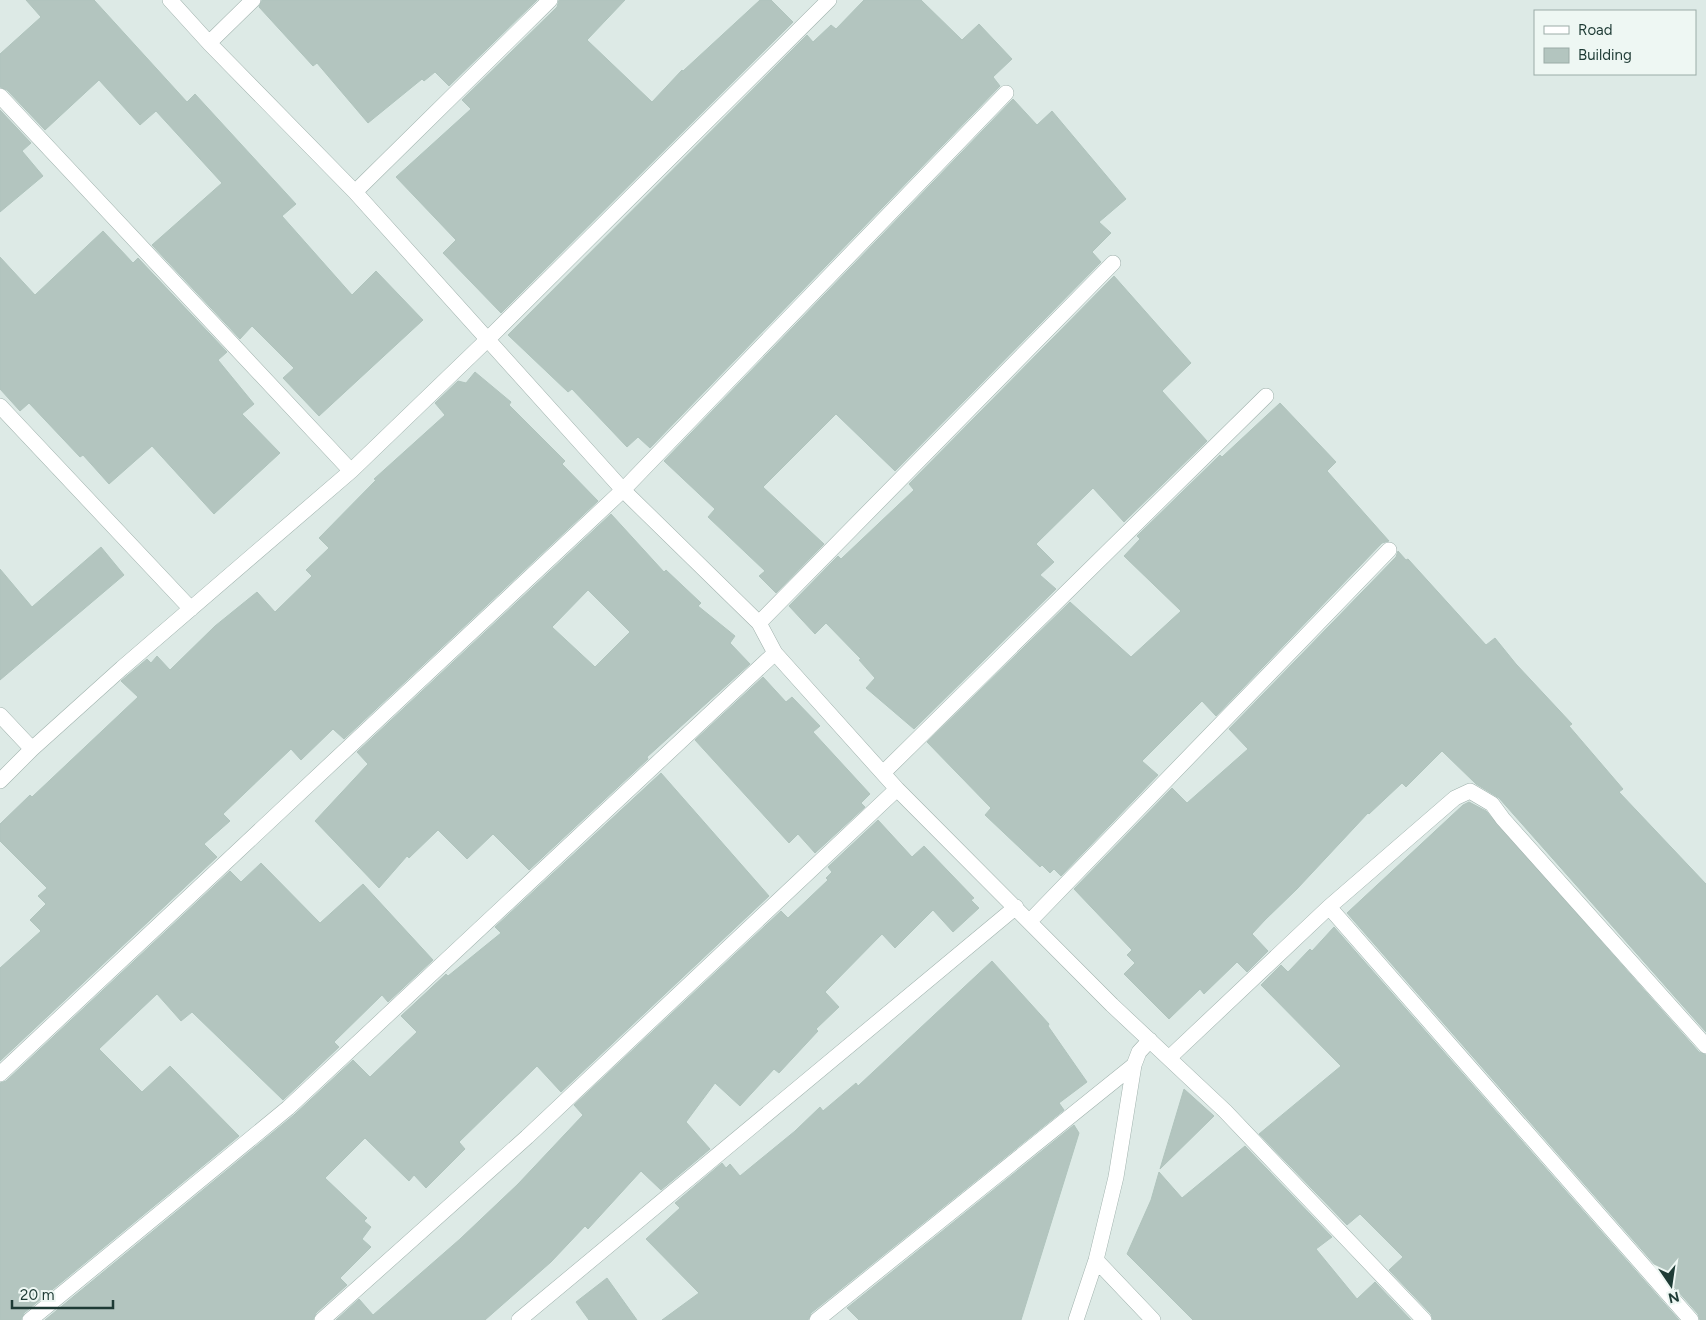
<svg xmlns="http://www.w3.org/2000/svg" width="1706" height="1320" font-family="Figtree,sans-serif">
	<rect width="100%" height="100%" fill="#ddeae6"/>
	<path fill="#b3c5bf" stroke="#b0c4bd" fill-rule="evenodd" d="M26,0h68l93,102 8,-8 101,110 -14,12 70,79 24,-24 47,49 -104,96 -36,-38 11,-10 -42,-42 -12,13 -88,-94 70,-62 -66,-72 -16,14 -41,-45 -54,50 -38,-40 -7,-3v-33l41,-37z
		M262,0h275l-88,86 -14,-14 -11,9 -2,-2 -54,44 -51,-60 -4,3 -54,-59z
		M559,0h66l-38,40 65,62 30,-32 1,1 77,-71h11l22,22 -292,291 -58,-60 13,-13 -60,-63 75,-68 -9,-9 95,-93z
		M864,0h57l41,40 17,-16 33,35 -19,18 7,9 -350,362 -12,-11 -11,10 -55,-58 -4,3 -60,-57 299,-300 6,7 18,-17 5,4z
		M1013,99l24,26 15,-14 74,88 -27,23 12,11 -19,19 9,10 -206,209 -59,-57 -73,73 61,57 -48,49 -17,-17 6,-5 -57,-54 7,-8 -51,-48z
		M0,110l31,33 -9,8 21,25 -43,36z
		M103,231l30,32 5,-5 89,94 -9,8 36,44 -12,10 38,39 -66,61 -62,-68 -43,38 -26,-29 -3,2 -51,-54 -9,8 -20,-22v-132l35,38z
		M1114,276l77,87 -29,28 45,50 -83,81 -31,-34 -57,56 18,18 -14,13 16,14 -142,140 -48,-41 9,-10 -16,-18 2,-1 -35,-36 -11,11 -26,-28 49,-50 3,3 73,-69 -5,-6z
		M475,372l36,30 -2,3 56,56 -3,3 36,37 -254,238 -11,-10 -32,31 -10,-11 -68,65 7,7 -26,23 13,13 -217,204v-93l41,-37 -11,-11 16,-16 -8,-8 9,-8 -47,-47v-17l30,-29 2,2 106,-100 -17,-16 26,-22 4,4 6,-7 13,14 45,-44 42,-34 18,20 37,-36 -6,-6 23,-22 -10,-10 57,-58 -2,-1 71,-64 -10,-12 23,-22 8,2z
		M1280,403l56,59 -9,9 62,70 -7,2 -166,173 -14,-15 -60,60 16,14 -97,101 -7,-7 -4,4 -8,-8 -2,2 -55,-52 6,-7 -64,-66 143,-140 61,55 50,-46 -57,-55 16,-17 -3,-3 83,-81 2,2z
		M611,514l53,58 2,-2 35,33 -3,3 37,30 -5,7 20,21 -103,93 1,2 -119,111 -36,-36 -26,25 -29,-29 -29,28 -2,-2 -28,32 -64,-67 53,-57 -11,-12zM588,590l42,42 -35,35 -43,-40z
		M101,547l23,28 -124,105v-111l32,38z
		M1398,551l8,9 2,-1 78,86 9,-7 21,26 56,60 -3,2 54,63 -4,3 87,92v148l-207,-234 -23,-14 -34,-33 -36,36 -4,-4 -33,31 -1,-1 -71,76 -32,31 -13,14 16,17 -21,21 -10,-10 -33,32 -4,-5 -31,30 -45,-45 11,-11 -8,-8 5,-5 -58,-61 98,-101 15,15 61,-54 -19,-20 167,-172z
		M763,677l23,25 6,-5 28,29 -7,6 57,62 -9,9 4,4 -50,46 -17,-19 -9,9 -94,-103z
		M661,773l108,123 -208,196 -24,-26 -78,76 6,7 -39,39 -12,-13 -5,6 -44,-43 -40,40 42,40 -3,3 7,6 -9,12 9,8 -31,31 7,7 -31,28 -3,7h-268l249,-205 59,-55 17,17 47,-45 -16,-16 45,-42 2,2 53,-43 -6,-6z
		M1469,802l17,9 213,241 7,3v265h-6l-2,-6 -351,-401 116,-108z
		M878,820l34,37 12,-11 50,52 -3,2 8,8 -26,24 -20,-22 -38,38 -13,-14 -57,58 14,15 -23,22 2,2 -39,42 -5,-4 -34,37 -25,-23 -29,39 24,27 -49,41 -20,-19 -53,58 -3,-3 -34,36 -66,58h-149l23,-21 14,16 87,-76 58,-55 65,-69 -9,-10 207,-194 7,7 40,-38 -2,-2 6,-6 -4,-5z
		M261,863l59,60 43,-39 70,76 -45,42 -6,-7 -48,47 5,5 -56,53 -91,-88 -11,9 -24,-27 -58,55 43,43 28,-26 69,70 -215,177 -3,7h-21v-237l6,-2 224,-210 11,11z
		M1334,927l345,393h-246l-2,-6 -42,-44 14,-13 -43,-43 -13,11 -88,-91 82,-68 -80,-81 20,-20 7,7 22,-23 2,2z
		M992,961l57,63 -1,2 39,56 -28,21 5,7 -253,203 -3,7h-146l37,-27 -53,-54 34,-31 -5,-5 47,-40 4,5 4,-4 10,12 55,-45 25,-24 3,4 33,-28 2,3z
		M1184,1089l30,27 -54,53z
		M1074,1125l5,8 -58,187h-162l-12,-12z
		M1245,1146l87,91 -16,12 41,50 18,-17 36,38h-218l-66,-66 24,-54 8,-28 23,26z
		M607,1278l30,42h-48l-13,-18z"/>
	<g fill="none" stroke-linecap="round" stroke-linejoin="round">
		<defs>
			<path id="minor" d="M170,0l39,43 146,149 268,298 136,133 16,30 122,136 215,216 113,106 199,209
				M209,43l44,-43
				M0,96l351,375
				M355,192l195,-192
				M0,406l191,203
				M759,623l354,-360
				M0,715l32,34
				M884,772l382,-376
				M0,781l32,-32 90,-81 229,-197 136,-131 342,-340
				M1329,907l362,413
				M1030,921l359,-371
				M1169,1058l160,-151 126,-109 15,-7 22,13 11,15 203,227
				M0,1074l623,-584 383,-397
				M1096,1260l57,60
				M30,1320l258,-212 487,-455
				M322,1320l205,-183 370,-348
				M519,1320l497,-413
				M817,1320l317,-255
				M1076,1320l20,-60 20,-83 18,-112 5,-13 11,-12"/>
		</defs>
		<use href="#minor" stroke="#a0b2ad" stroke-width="16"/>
		<use href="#minor" stroke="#fff" stroke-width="15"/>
	</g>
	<rect x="1534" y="10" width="162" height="65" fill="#eef7f3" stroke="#9baca7"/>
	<rect x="1544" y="26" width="25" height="8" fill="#ffffff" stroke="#9baca7"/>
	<text x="1578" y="35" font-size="15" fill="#1e3b35">Road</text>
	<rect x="1544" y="48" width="25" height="15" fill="#b3c5bf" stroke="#9baca7"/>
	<text x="1578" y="60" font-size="15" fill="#1e3b35">Building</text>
	<g transform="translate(1671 1285) rotate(167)" stroke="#eef7f3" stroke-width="4" paint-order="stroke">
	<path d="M0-4L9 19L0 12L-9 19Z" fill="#1e3b35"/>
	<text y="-8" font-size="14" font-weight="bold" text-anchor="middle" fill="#1e3b35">N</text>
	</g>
	<path d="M12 1300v8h101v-8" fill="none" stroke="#1e3b35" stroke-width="2.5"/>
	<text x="20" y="1300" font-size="15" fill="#1e3b35" stroke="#eef7f3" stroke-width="4" paint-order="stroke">20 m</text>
</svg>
